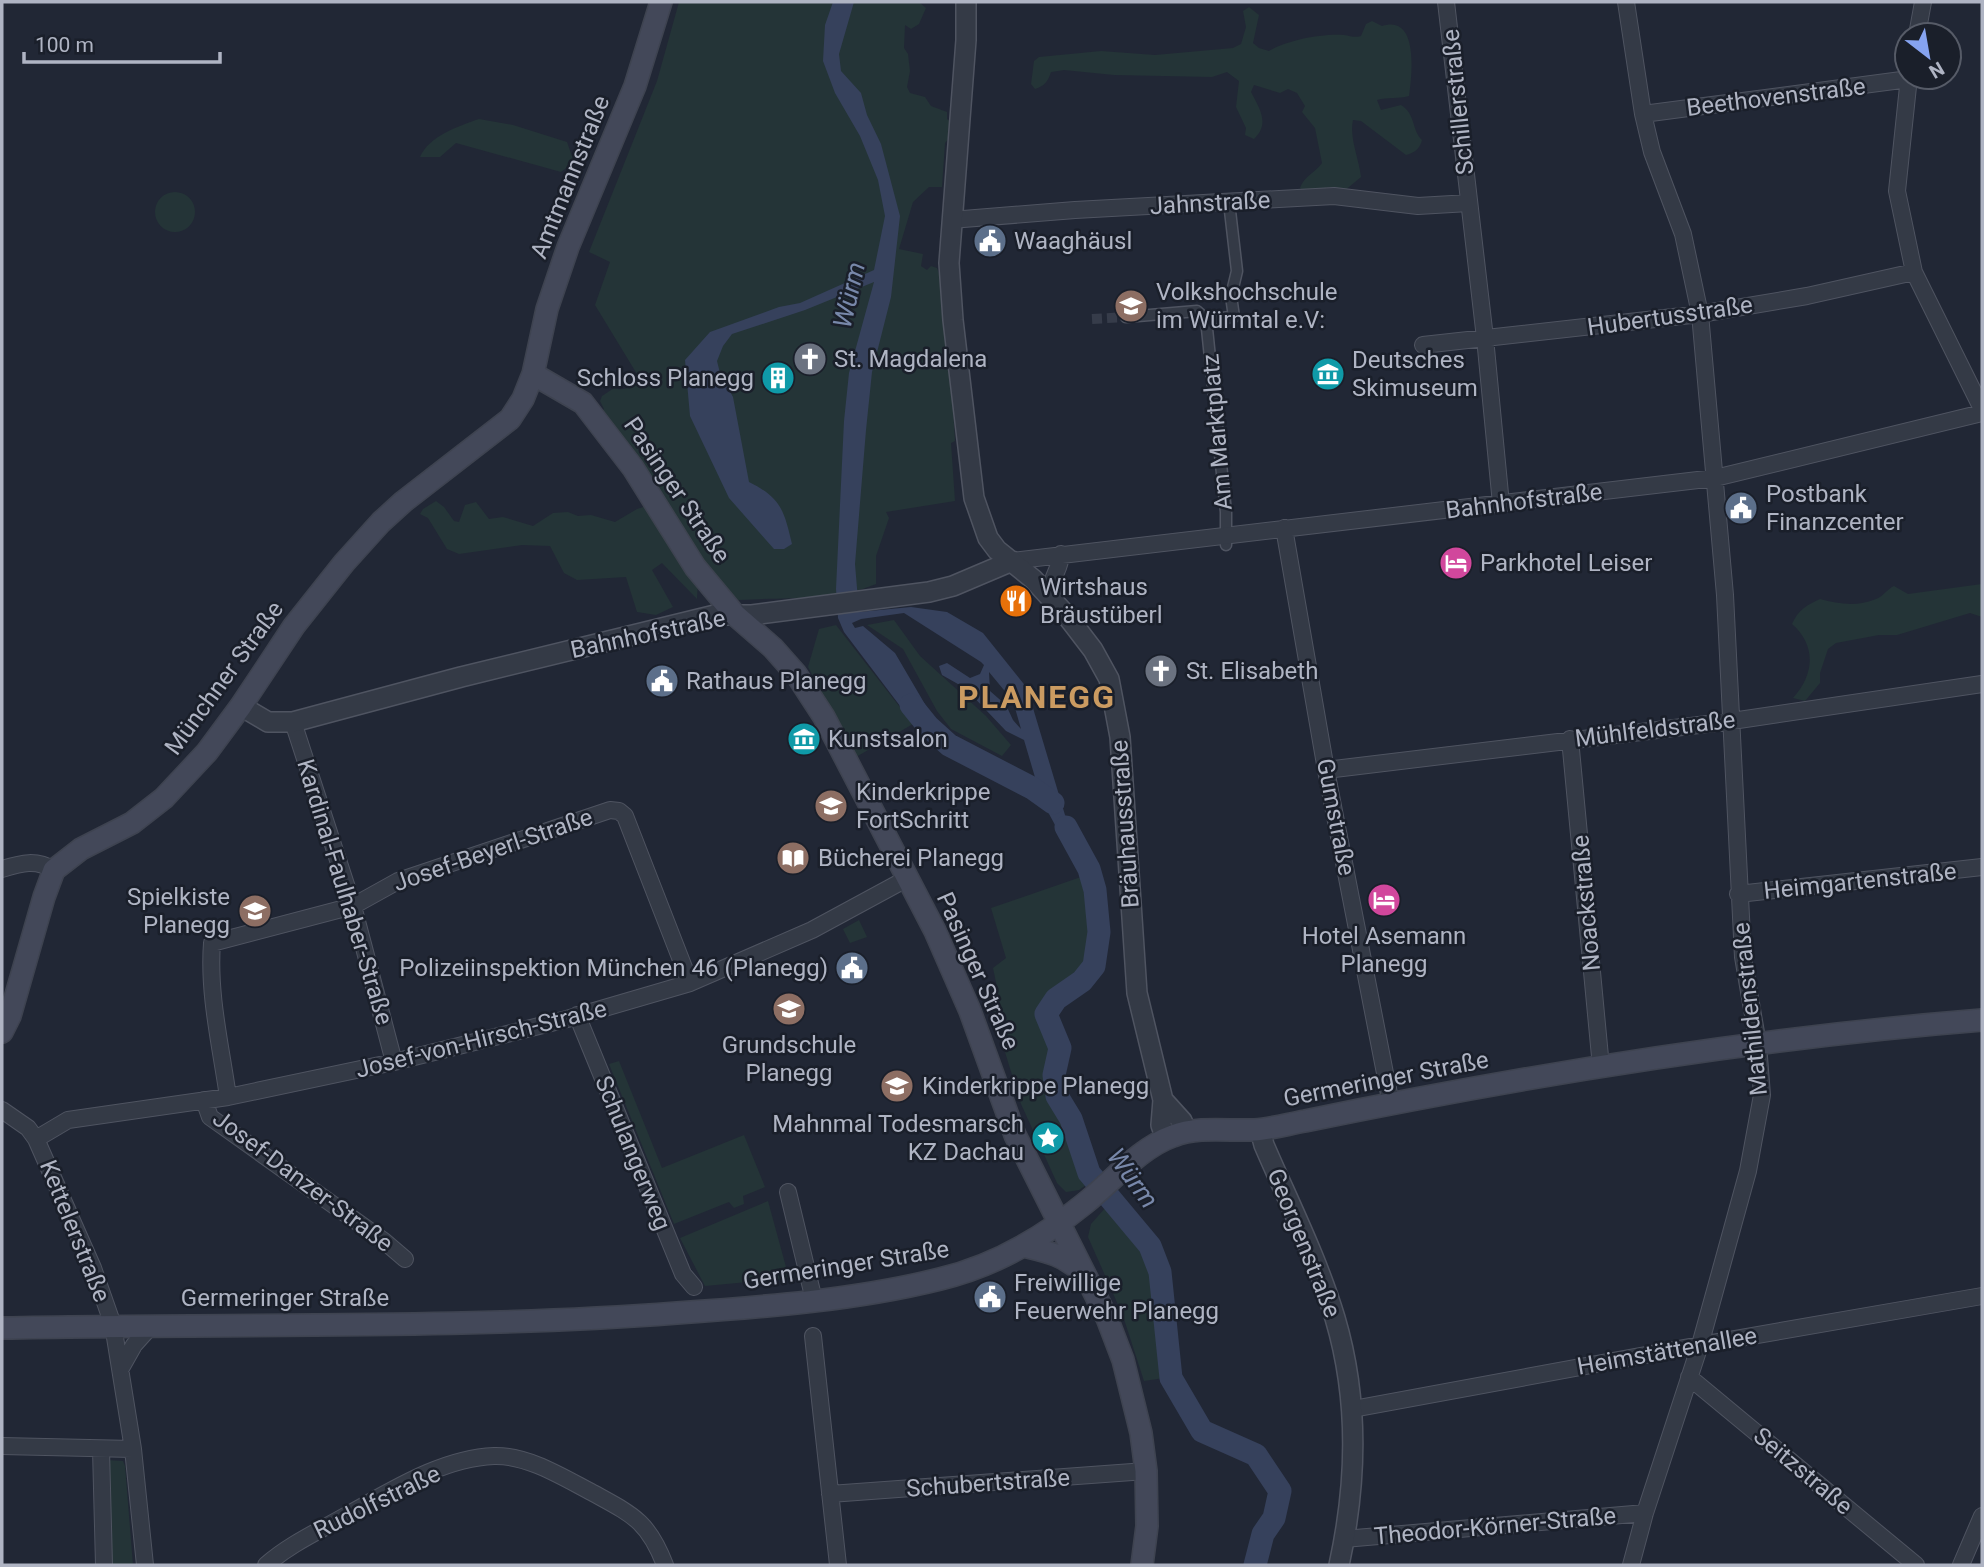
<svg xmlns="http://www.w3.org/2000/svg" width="1984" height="1567" font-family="Roboto,sans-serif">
	<rect width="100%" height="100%" fill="#212735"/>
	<path fill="#243437" d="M679,2h240l7,6 -7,16 -8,5 -6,-4 -1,23 4,6 2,17 -3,16 3,6 15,4 6,9 16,6v7l5,4 -2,14 -5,6 -3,44h-13l-16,15 -14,47 24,5 -2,12 6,4 4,-4 6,2 9,24 9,149 -4,2 4,58 -69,11 3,6 -13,38v28c-43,18 -92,13 -138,16l-37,-39 -101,-149 4,-3 -4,-8 2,-5 12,-8c11,4 18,-2 26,-9l-45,-74 15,-43 -21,-10 68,-171z
		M1249,7l10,8 -6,28 6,5 10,3c18,-11 54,-18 75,-16 7,1 10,3 17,1l5,-12 6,-3 10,5c37,-12 30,49 27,70 -11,3 -21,1 -32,4l4,10 20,-5c15,9 10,24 21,35 -2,9 -8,13 -16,15l-45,-34 -8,-1c-4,17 6,39 8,57l-18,15 -13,-5 -25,6 -5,-5c4,-12 15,-15 22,-25l-7,-35 -13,-16 3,-6 -8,-13 -9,-4 -8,4 -26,-8 -3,7c9,17 19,32 3,47l-9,-4 1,-7 -10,-21 3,-26 -12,-9 -15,5 -98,-2 -50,-5 -13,2c-3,9 -6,14 -16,17l-4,-5 3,-23 5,-4 62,-6 54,4 78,-7 8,-4 5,-17 -3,-16z
		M479,119l34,6 54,17 6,17 -4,7 -8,6 -105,-29 -16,14h-20c9,-21 39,-31 59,-38z
		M155 212a20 20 0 1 1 40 0a20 20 0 1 1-40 0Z
		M436,501l8,6 10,14 5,1 6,-17 11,-3 13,17 14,-2 30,9 20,-13 15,-1 10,4 13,-1 24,7 22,-13 13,-4 48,75 -1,19 -35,-36 -10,7 21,37 -17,8 -19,-3 -11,-35 -49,3 -13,-7 -14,-27 -28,-1 -63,9 -12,-5 -19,-31 -8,-4 3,-5z
		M1982,584v33l-12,-4 -73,22h-18l-43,8 -8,6 -8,24v10l-15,18 -12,-3c21,-23 24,-52 -1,-74 6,-14 15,-19 28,-25 19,5 37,8 56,0 8,-3 11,-10 18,-13l14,8z
		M894,620l26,36 66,60 25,29 -9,11 -51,-27 -14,-18 -34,-62 -36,-24z
		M836,625l77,99 -57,33 -48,-90 11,-38z
		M1081,877l10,52 -3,26 -6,19 -31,20 -12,19 13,36 -6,24 6,27 13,22 8,29 16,32 -10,7 -13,2 -9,-9 -36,-79 -33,-107 10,-5 -5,-24 13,-10 -15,-50z
		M859,920l8,17 -17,6 -7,-14z
		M619,1061l43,107 82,-33 21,52 -22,9 1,8 -10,4 -5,-6 -55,22 -65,-160z
		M768,1201l21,77 -84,8 -25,-48z
		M1106,1207l40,45 6,24 12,102 -20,3 -21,-65 -35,-79 3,-13z
		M107,1460l16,1 2,5 8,99h-21z"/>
	<path fill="#36415c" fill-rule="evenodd" d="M833,2h21l-15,52 2,17 20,22 6,22 14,29 19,72 -9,81 -19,75 -6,58 -11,134 4,48 52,-5 36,5 36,21 44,55 38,127 13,25 1,12 -12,-5 -25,-46 -18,-61 -18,-9 -41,-43 -23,-13 -3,-9 8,-3 23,15 10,-4 4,-9 -3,-3 -77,-49 -43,6 -9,4 3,5 8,-2 32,27 41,70 -8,7 -9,1 -75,-99 -6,-14 -2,-29 8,-168 5,-48 25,-91 -69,28 -73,24 -9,12 -6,15 3,12 13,24 16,85c32,16 35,28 43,62l-8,5h-10l-45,-51 -39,-82 -5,-56 25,-28 69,-25 21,-4 74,-33 11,-54 -7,-36 -18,-44 -25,-43 -12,-32 2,-36zM989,672l24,29 8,28 -8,-9 -7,-15 -16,-14z"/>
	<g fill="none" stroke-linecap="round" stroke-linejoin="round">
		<path stroke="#36415c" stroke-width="23" d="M911,705l17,21 21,19 83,43 21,15
			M1066,827l23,42 6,21 4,42 -5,34 -12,15 -26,18 -10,15 14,34 -6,27 3,21 14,23 18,54 61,73 10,26 11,106 31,53 54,24 24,36 -6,27 -11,16 -8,31"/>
		<path stroke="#363c4a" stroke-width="10" stroke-dasharray="10 5" stroke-linecap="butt" d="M1092,319l34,-2"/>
		<defs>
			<path id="pedestrian" d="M1126,317l71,-6 9,8 28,-2 -3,-21 6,-25 -8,-69
				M1206,319l20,193v33"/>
			<path id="minor" d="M1446,2l39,336 16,166
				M1626,2l17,112 9,38 31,82 17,80 25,281 18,362 15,87 4,51 -14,76 -48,174 -55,168 -14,52
				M1917,35l6,-33
				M1909,77l-12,114 17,81 68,137
				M1643,114l266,-35
				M951,220l124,-10 259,-14 84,10 51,-3
				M1423,345l277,-31 107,-18 107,-24
				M1284,528l42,242 65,334
				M1012,561l703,-83 267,-65
				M1052,599c-3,-24 8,-26 9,-45
				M293,722l60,184 41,156
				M1570,739l31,328
				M1326,770l406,-49 250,-37
				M2,869c20,-6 34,-10 52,1
				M1738,894l244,-27
				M577,1015l106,259 11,13
				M228,1097c-7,-50 -20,-103 -16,-154l141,-37 45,-25 212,-71 9,1 6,5 65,167
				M204,1100l6,17 174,124 21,18
				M2,1110l26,18 8,11 57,129 20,57 20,124 12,116
				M36,1139l32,-19 160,-23 166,-35 173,-43 123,-36 122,-53 96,-52
				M788,1192l26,108
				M813,1336l25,229
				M121,1368l13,-23 18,-20
				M1689,1377l227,188
				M1353,1409l347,-64 282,-49
				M2,1446l131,3
				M101,1450l3,115
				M830,1494l316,-23
				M1344,1539l301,-26
				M266,1565c24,-21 53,-34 81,-50 44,-24 95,-57 147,-59 34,-1 70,22 99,37 40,22 55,28 72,72
				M1961,1565l21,-49"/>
			<path id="tertiary" d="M966,2v38l-17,223 4,57 21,178 14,40 9,12 36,29 34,37 26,34 16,29 11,58 17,256 26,107 -2,25 5,14
				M241,706l27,16h25l168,-45 254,-62h37l177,-23 24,-6 59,-25
				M1163,1100l19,21 5,11
				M1260,1130l4,15c25,58 53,113 71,173 24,81 22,165 4,247"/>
			<path id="secondary" d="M533,374l50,29 50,65 62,99 40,48 38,33 23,26 28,43 111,214 35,80 45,124 92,183 16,42 18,73 5,38 1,55 -5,39
				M2,1032l8,-16 34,-119 10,-27 27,-21 51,-26 32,-25 43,-46 34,-46 53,-80 50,-63 37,-41 22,-20 107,-83 13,-20 10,-25 14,-65 21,-62 67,-161 26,-84
				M1023,1246c25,6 38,8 58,25
				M2,1328c225,-5 450,2 675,-15 87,-6 179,-13 263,-34 55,-13 101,-40 144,-75 28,-22 55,-56 89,-68 25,-10 55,-5 81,-6 17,-1 34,-6 51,-9 223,-46 450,-83 677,-101"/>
		</defs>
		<use href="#pedestrian" stroke="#4f5461" stroke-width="13"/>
		<use href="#minor" stroke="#4f5461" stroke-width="18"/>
		<use href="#tertiary" stroke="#4f5461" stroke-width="22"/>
		<use href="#secondary" stroke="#3e4350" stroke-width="24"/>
		<use href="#pedestrian" stroke="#343a46" stroke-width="10"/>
		<use href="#minor" stroke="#343a46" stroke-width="16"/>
		<use href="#tertiary" stroke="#343a46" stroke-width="19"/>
		<use href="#secondary" stroke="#434859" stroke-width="21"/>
	</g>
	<defs>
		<symbol id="civic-disc" viewBox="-11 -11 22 22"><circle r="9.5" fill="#5c6f8a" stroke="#1a1f2a"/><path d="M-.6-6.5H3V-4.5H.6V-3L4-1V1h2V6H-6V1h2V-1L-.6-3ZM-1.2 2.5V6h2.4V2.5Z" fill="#fff"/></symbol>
		<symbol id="university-disc" viewBox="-11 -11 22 22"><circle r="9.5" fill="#8d6e63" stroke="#1a1f2a"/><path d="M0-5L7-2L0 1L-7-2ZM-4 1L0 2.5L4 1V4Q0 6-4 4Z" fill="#fff"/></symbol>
		<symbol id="church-disc" viewBox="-11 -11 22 22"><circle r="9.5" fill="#6b7280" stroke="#1a1f2a"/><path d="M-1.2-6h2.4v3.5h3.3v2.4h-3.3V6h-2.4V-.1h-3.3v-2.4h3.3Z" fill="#fff"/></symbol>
		<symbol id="museum-disc" viewBox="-11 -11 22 22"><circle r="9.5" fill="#0f9aa8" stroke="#1a1f2a"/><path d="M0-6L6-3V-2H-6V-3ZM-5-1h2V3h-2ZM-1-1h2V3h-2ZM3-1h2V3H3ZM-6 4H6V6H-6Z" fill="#fff"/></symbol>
		<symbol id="building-disc" viewBox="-11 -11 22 22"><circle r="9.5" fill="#0f9aa8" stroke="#1a1f2a"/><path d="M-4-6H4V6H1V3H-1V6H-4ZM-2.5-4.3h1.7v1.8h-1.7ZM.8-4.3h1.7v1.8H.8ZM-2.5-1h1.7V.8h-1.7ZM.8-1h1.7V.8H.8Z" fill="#fff"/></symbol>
		<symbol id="hotel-disc" viewBox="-11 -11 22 22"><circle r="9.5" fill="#d1479c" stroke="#1a1f2a"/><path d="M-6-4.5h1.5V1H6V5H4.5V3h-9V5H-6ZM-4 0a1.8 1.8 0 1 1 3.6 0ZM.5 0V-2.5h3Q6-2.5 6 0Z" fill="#fff"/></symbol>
		<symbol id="restaurant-disc" viewBox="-11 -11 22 22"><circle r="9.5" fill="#e8710a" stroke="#1a1f2a"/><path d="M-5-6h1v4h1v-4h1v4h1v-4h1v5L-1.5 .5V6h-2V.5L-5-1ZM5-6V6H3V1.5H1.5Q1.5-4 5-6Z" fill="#fff"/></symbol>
		<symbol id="school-disc" viewBox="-11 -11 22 22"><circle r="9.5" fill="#8d6e63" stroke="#1a1f2a"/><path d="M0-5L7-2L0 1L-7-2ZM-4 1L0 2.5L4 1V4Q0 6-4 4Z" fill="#fff"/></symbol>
		<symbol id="library-disc" viewBox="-11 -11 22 22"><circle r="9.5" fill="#8d6e63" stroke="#1a1f2a"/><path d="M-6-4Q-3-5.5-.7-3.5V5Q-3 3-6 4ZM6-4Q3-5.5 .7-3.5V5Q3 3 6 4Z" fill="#fff"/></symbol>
		<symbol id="sight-disc" viewBox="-11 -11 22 22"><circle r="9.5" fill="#0f9aa8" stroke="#1a1f2a"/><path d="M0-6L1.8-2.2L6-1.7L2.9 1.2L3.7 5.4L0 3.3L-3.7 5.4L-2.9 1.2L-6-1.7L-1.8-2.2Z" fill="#fff"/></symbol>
	</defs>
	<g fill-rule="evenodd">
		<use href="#civic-disc" x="971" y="222" width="38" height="38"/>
		<use href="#university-disc" x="1112" y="287" width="38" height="38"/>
		<use href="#church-disc" x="791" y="340" width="38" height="38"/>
		<use href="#museum-disc" x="1309" y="355" width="38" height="38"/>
		<use href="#building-disc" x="759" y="359" width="38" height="38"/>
		<use href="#civic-disc" x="1722" y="489" width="38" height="38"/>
		<use href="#hotel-disc" x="1437" y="544" width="38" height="38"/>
		<use href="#restaurant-disc" x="997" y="582" width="38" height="38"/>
		<use href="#church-disc" x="1142" y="652" width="38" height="38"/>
		<use href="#civic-disc" x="643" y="662" width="38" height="38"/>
		<use href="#museum-disc" x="785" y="720" width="38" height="38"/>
		<use href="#school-disc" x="812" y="787" width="38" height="38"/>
		<use href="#library-disc" x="774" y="839" width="38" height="38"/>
		<use href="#hotel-disc" x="1365" y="881" width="38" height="38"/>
		<use href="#school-disc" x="236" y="892" width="38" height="38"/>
		<use href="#civic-disc" x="833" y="949" width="38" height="38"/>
		<use href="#school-disc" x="770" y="990" width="38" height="38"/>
		<use href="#school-disc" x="878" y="1067" width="38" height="38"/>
		<use href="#sight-disc" x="1029" y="1119" width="38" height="38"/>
		<use href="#civic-disc" x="971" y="1278" width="38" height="38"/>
	</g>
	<g text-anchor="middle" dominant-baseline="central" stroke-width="5" stroke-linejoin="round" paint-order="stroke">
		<g font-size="24" fill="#afb4c3" stroke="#1a1f2a">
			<text transform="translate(1776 97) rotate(-7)">Beethovenstraße</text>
			<text transform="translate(1458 102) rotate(-96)">Schillerstraße</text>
			<text transform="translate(570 177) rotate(-68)">Amtmannstraße</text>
			<text transform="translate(1210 203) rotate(-3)">Jahnstraße</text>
			<text transform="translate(1670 316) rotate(-8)">Hubertusstraße</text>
			<text transform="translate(1217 432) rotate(-95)">Am Marktplatz</text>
			<text transform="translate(677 490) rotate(56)">Pasinger Straße</text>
			<text transform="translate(1524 501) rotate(-7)">Bahnhofstraße</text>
			<text transform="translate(648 634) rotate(-12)">Bahnhofstraße</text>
			<text transform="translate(224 678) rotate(-54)">Münchner Straße</text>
			<text transform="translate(1655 729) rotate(-7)">Mühlfeldstraße</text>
			<text transform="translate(1336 817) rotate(79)">Gumstraße</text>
			<text transform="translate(1125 824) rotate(-94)">Bräuhausstraße</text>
			<text transform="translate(493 850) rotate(-19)">Josef-Beyerl-Straße</text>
			<text transform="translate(1860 881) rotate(-6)">Heimgartenstraße</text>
			<text transform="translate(345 892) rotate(73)">Kardinal-Faulhaber-Straße</text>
			<text transform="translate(1586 903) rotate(-95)">Noackstraße</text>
			<text transform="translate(978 971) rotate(66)">Pasinger Straße</text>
			<text transform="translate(1750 1009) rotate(-96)">Mathildenstraße</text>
			<text transform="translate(481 1039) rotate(-14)">Josef-von-Hirsch-Straße</text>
			<text transform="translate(1386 1079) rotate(-11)">Germeringer Straße</text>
			<text transform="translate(633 1153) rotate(68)">Schulangerweg</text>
			<text transform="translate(303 1181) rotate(37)">Josef-Danzer-Straße</text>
			<text transform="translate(75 1231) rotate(68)">Kettelerstraße</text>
			<text transform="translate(1304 1243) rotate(68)">Georgenstraße</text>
			<text transform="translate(846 1265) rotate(-9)">Germeringer Straße</text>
			<text x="285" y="1298">Germeringer Straße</text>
			<text transform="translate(1667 1351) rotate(-10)">Heimstättenallee</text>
			<text transform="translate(1803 1471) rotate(40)">Seitzstraße</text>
			<text transform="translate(988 1483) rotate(-4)">Schubertstraße</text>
			<text transform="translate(377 1502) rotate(-26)">Rudolfstraße</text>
			<text transform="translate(1495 1526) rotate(-5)">Theodor-Körner-Straße</text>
		</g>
		<g font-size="24" fill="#afb4c3" stroke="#1a1f2a" text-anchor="start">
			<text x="1014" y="241">Waaghäusl</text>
			<text x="1156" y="292">Volkshochschule<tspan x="1156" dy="28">im Würmtal e.V:</tspan></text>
			<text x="834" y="359">St. Magdalena</text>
			<text x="1352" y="360">Deutsches<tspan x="1352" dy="28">Skimuseum</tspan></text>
			<text x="754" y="378" text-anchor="end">Schloss Planegg</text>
			<text x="1766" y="494">Postbank<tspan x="1766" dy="28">Finanzcenter</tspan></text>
			<text x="1480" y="563">Parkhotel Leiser</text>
			<text x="1040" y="587">Wirtshaus<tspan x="1040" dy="28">Bräustüberl</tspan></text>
			<text x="1186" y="671">St. Elisabeth</text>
			<text x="686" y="681">Rathaus Planegg</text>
			<text x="828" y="739">Kunstsalon</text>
			<text x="856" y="792">Kinderkrippe<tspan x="856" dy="28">FortSchritt</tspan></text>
			<text x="818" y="858">Bücherei Planegg</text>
			<text x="230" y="897" text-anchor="end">Spielkiste<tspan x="230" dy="28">Planegg</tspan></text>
			<text x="1384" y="936" text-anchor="middle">Hotel Asemann<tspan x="1384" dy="28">Planegg</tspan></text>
			<text x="828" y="968" text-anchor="end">Polizeiinspektion München 46 (Planegg)</text>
			<text x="789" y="1045" text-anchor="middle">Grundschule<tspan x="789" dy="28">Planegg</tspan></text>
			<text x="922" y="1086">Kinderkrippe Planegg</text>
			<text x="1024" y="1124" text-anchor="end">Mahnmal Todesmarsch<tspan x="1024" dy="28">KZ Dachau</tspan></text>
			<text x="1014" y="1283">Freiwillige<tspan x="1014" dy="28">Feuerwehr Planegg</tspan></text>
		</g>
		<g font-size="26" font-style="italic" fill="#7888aa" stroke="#1a1f2a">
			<text transform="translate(849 295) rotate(-77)">Würm</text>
			<text transform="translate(1133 1178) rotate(54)">Würm</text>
		</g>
		<g font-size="32" font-weight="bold" letter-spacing="2" fill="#cb9b61" stroke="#1a1f2a">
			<text x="1037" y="697">PLANEGG</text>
		</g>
	</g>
	<rect width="1984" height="1567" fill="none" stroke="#afb4c3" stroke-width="7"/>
	<g transform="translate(1928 56) rotate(149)"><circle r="33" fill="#1a1f2a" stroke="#565b67" stroke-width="2"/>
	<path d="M0-5L12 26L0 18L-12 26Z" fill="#86a3f0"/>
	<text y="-10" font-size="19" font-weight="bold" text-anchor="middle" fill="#afb4c3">N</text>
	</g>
	<path d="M24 52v10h196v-10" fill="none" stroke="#afb4c3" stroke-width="3.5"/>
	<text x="35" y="52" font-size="21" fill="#afb4c3" stroke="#1a1f2a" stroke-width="5" paint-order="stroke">100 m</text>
</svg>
